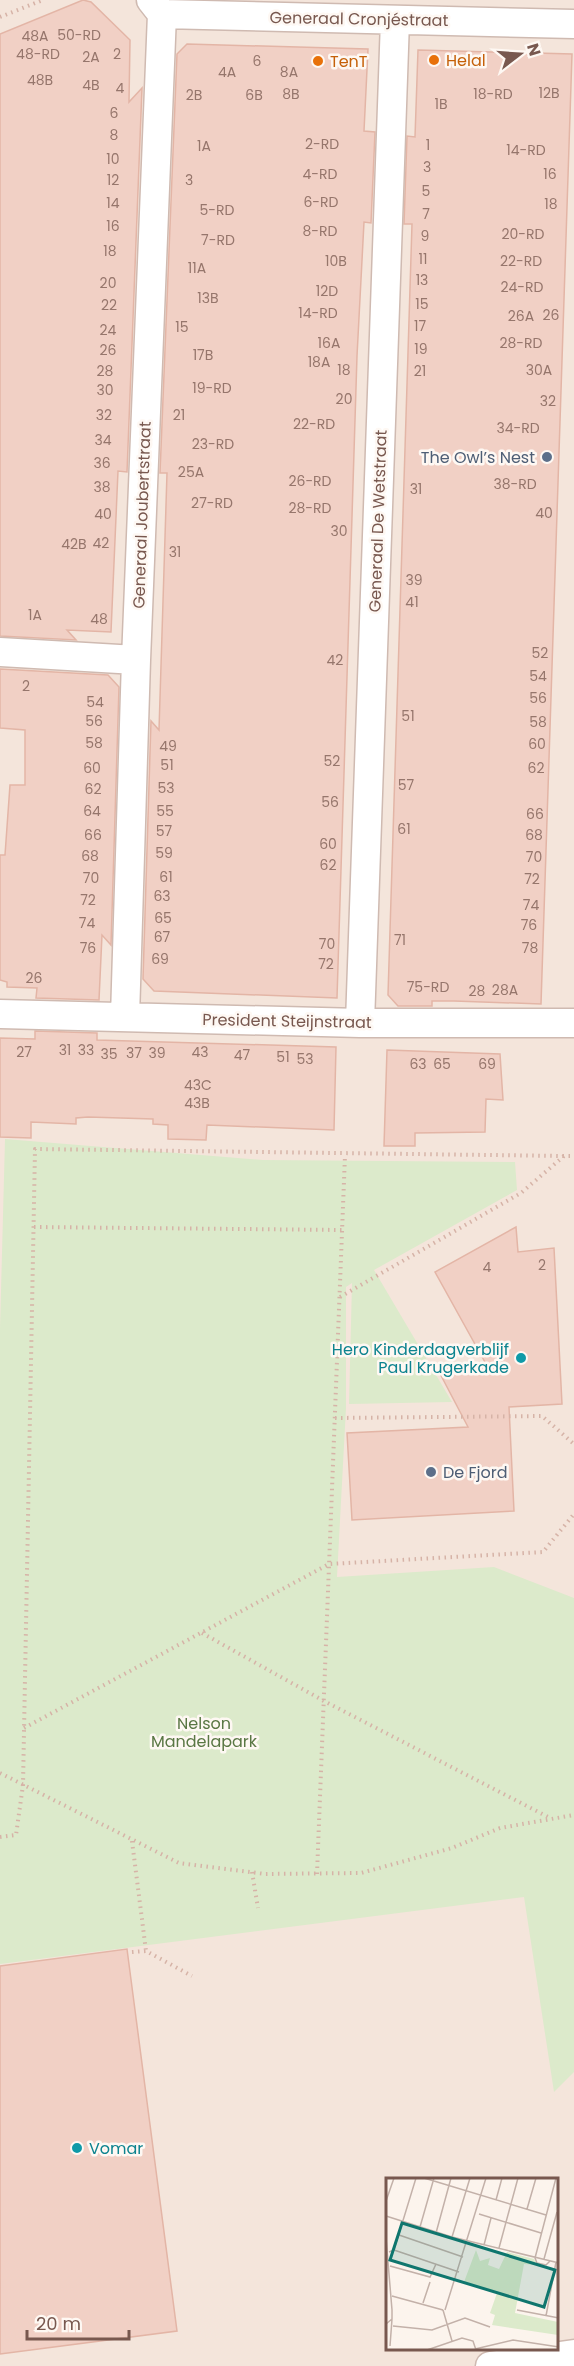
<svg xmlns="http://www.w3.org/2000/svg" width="574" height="2366" font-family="Poppins,sans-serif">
	<rect width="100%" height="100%" fill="#fcf4ed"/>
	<path fill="#f4e5db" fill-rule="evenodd" d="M0,0h574v2366h-574zM388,2180h170v170h-170z"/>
	<path fill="#dceacb" d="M5,1139l258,21 252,2 2,28 -143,80 78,132 -103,2 3,-121 -6,4v121l-9,169 157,-10 80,31v474l-20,20 -30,-195 -524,67v-635z"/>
	<path fill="#f1d0c5" stroke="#e3b5a6" stroke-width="1.5" d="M83,0l8,2 39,38 -1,62 13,-14 -15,384 -9,-1 -7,161 -44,-2 9,10 -76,-4v-602z
		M187,44l181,5 -4,82 11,1 -4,91 -7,-1 -7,134 -20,642 -183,-7 -11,-12 8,-258 8,9 8,-257h-7l17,-419z
		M418,50l154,4 -31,950 -87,-3h-22v5h-34l-10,-11 24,-771h-8l3,-88 8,1z
		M0,669l108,6 11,12 -8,258 -9,-10 -3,65 -63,-2 1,-10 -30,-1v-5l-7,-2v-125h5l5,-70h15v-55l-25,-2z
		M35,1031l62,2v7l239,7 -2,83 -127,-5 -1,15 -38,-1v-14l-15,-1v-5l-65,-2 -12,1v6l-45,-2v16l-31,-1v-99l35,1z
		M387,1050l113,4 3,46 -17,-1 -1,33 -70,1v13h-31z
		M516,1227l2,25 36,-4 8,156 -53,3 5,104 -162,9 -5,-87 121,-6 -32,-61 50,-2 -51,-92z
		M127,1949l50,382 -177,23v-388z"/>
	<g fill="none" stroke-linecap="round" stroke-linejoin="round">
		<defs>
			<path id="minor" d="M151,0l11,14 412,10
				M0,652l136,8
				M0,1014l360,9h214
				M125,1017l11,-357 26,-646
				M360,1023l35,-1003
				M490,2366l84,-12"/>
		</defs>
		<use href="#minor" stroke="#cfbab1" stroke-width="31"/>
		<path stroke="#d6b3a7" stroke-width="4" stroke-dasharray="1.5 4.5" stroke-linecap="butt" d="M0,17l43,-17
			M34,1227l308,3
			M340,1297l181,-104 43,-37h10
			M335,1418l207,-2 32,28
			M202,1633l122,68 224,116
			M24,1728l305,-164 214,-12 31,-38
			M0,1773l179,90 86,11 96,-1 91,-25 48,-20 74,-13
			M0,1837l16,-2 7,-50 12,-636 529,7
			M132,1841l14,110
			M252,1872l6,36
			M317,1874l28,-719
			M132,1952l14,-1 46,25"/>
		<use href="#minor" stroke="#fff" stroke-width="28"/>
	</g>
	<g fill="#e8710a" stroke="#fef8f3" stroke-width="2">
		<circle cx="434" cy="60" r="6"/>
		<circle cx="318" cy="61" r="6"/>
	</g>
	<g fill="#5c6f8a" stroke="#fef8f3" stroke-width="2">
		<circle cx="547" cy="457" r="6"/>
		<circle cx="431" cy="1472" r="6"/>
	</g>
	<g fill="#0f9aa8" stroke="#fef8f3" stroke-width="2">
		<circle cx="521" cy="1358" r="6"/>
		<circle cx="77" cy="2148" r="6"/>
	</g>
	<g text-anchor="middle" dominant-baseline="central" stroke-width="5" stroke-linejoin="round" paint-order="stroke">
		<g font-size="14" fill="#96766c">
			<text x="79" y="35">50-RD</text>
			<text x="35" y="36">48A</text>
			<text x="38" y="54">48-RD</text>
			<text x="117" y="54">2</text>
			<text x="91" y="57">2A</text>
			<text x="257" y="61">6</text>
			<text x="227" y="72">4A</text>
			<text x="289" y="72">8A</text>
			<text x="40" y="80">48B</text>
			<text x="91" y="85">4B</text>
			<text x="120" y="88">4</text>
			<text x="549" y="93">12B</text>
			<text x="291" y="94">8B</text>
			<text x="493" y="94">18-RD</text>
			<text x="194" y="95">2B</text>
			<text x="254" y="95">6B</text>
			<text x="441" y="104">1B</text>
			<text x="114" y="113">6</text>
			<text x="114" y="135">8</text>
			<text x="322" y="144">2-RD</text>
			<text x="428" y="145">1</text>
			<text x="204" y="146">1A</text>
			<text x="526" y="150">14-RD</text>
			<text x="113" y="159">10</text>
			<text x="427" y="167">3</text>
			<text x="320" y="174">4-RD</text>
			<text x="550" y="174">16</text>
			<text x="113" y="180">12</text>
			<text x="189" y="180">3</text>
			<text x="426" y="191">5</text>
			<text x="321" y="202">6-RD</text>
			<text x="113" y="203">14</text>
			<text x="551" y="204">18</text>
			<text x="217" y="210">5-RD</text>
			<text x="426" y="214">7</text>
			<text x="113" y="226">16</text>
			<text x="320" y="231">8-RD</text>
			<text x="523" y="234">20-RD</text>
			<text x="425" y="236">9</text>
			<text x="218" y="240">7-RD</text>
			<text x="110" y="251">18</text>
			<text x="423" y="259">11</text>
			<text x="336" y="261">10B</text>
			<text x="521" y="261">22-RD</text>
			<text x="197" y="268">11A</text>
			<text x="422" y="280">13</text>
			<text x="108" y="283">20</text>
			<text x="522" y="287">24-RD</text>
			<text x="327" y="291">12D</text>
			<text x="208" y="298">13B</text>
			<text x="422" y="304">15</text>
			<text x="109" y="305">22</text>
			<text x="318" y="313">14-RD</text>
			<text x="551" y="315">26</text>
			<text x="521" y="316">26A</text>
			<text x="420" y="326">17</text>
			<text x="182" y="327">15</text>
			<text x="108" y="330">24</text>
			<text x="329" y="343">16A</text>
			<text x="521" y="343">28-RD</text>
			<text x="421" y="349">19</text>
			<text x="108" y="350">26</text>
			<text x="203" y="355">17B</text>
			<text x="319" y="362">18A</text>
			<text x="344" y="370">18</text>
			<text x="539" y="370">30A</text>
			<text x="105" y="371">28</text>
			<text x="420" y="371">21</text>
			<text x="212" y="388">19-RD</text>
			<text x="105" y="390">30</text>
			<text x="344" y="399">20</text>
			<text x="548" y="401">32</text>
			<text x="104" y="415">32</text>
			<text x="179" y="415">21</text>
			<text x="314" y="424">22-RD</text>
			<text x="518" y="428">34-RD</text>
			<text x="103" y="440">34</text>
			<text x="213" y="444">23-RD</text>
			<text x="102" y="463">36</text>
			<text x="191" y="472">25A</text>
			<text x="310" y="481">26-RD</text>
			<text x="515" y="484">38-RD</text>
			<text x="102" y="487">38</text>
			<text x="416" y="489">31</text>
			<text x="212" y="503">27-RD</text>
			<text x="310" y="508">28-RD</text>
			<text x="544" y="513">40</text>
			<text x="103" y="514">40</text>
			<text x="339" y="531">30</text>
			<text x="101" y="543">42</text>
			<text x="74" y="544">42B</text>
			<text x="175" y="552">31</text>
			<text x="414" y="580">39</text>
			<text x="412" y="602">41</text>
			<text x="35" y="615">1A</text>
			<text x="99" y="619">48</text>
			<text x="540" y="653">52</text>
			<text x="335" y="660">42</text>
			<text x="538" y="676">54</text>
			<text x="26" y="686">2</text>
			<text x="538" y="698">56</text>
			<text x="95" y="702">54</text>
			<text x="408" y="716">51</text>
			<text x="94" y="721">56</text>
			<text x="538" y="722">58</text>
			<text x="94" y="743">58</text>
			<text x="537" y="744">60</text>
			<text x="168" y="746">49</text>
			<text x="332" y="761">52</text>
			<text x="167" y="765">51</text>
			<text x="92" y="768">60</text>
			<text x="536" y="768">62</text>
			<text x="406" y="785">57</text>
			<text x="166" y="788">53</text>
			<text x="93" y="789">62</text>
			<text x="330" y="802">56</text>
			<text x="92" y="811">64</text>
			<text x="165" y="811">55</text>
			<text x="535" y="814">66</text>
			<text x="404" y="829">61</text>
			<text x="164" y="831">57</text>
			<text x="93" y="835">66</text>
			<text x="534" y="835">68</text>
			<text x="328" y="844">60</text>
			<text x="164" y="853">59</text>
			<text x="90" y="856">68</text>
			<text x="534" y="857">70</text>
			<text x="328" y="865">62</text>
			<text x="166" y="877">61</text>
			<text x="91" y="878">70</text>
			<text x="532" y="879">72</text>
			<text x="162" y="896">63</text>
			<text x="88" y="900">72</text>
			<text x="531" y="905">74</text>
			<text x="163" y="918">65</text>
			<text x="87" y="923">74</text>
			<text x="529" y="925">76</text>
			<text x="162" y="937">67</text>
			<text x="400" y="940">71</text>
			<text x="327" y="944">70</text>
			<text x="88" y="948">76</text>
			<text x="530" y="948">78</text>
			<text x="160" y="959">69</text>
			<text x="326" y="964">72</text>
			<text x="34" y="978">26</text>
			<text x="428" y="987">75-RD</text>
			<text x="505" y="990">28A</text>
			<text x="477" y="991">28</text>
			<text x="65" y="1050">31</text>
			<text x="86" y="1050">33</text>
			<text x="24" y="1052">27</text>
			<text x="200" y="1052">43</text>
			<text x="134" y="1053">37</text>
			<text x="157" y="1053">39</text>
			<text x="109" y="1054">35</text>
			<text x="242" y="1055">47</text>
			<text x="283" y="1057">51</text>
			<text x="305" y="1059">53</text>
			<text x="418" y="1064">63</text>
			<text x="442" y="1064">65</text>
			<text x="487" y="1064">69</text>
			<text x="198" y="1085">43C</text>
			<text x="197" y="1103">43B</text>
			<text x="542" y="1265">2</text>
			<text x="487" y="1267">4</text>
		</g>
		<g font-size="16" fill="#78584f" stroke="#fef8f3">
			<text transform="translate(359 19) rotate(1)">Generaal Cronjéstraat</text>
			<text transform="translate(142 515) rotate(-88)">Generaal Joubertstraat</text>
			<text transform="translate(378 521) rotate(-88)">Generaal De Wetstraat</text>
			<text transform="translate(287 1021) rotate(1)">President Steijnstraat</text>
		</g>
		<g font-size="16" fill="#c56008" stroke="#fef8f3" text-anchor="start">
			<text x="446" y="60">Helal</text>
			<text x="330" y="61">TenT</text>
		</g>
		<g font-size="16" fill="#4e5e75" stroke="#fef8f3" text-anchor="end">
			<text x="535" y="457">The Owl’s Nest</text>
			<text x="443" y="1472" text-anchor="start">De Fjord</text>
		</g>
		<g font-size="16" fill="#0d838f" stroke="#fef8f3" text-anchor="end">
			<text x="509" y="1349">Hero Kinderdagverblijf<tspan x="509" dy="18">Paul Krugerkade</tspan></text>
			<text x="89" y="2148" text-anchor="start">Vomar</text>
		</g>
		<g font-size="16" fill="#5a7744" stroke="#fef8f3">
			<text x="204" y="1723">Nelson<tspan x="204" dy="18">Mandelapark</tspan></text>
		</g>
	</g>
	<g transform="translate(386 2178)">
		<rect width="172" height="172" fill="#fcf4ed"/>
		<path d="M90,72l4,11 10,-3 -2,7 11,4 8,-17 27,7 3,6 -13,-1 -9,49 43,9v13l-66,-10 3,-10 -5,-2 7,-20 -33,-11z" fill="#dceacb"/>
		<path fill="none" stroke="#c3b1a9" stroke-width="1.5" d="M38,0l122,37M110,22l6,-22M0,23l8,-23M141,31l9,-31M93,36l62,19M0,38l66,21 107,26M34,49l14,-49M50,55l15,-55M13,57l64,22M66,59l18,-59M0,60l6,72v9l-6,5M98,67l7,-27M113,70l19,-70M8,72l65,22M3,74l5,-2 22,-72M158,81l13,-47M164,83l-4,4 -9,-2 -2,-5 21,-80M4,88l40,11 6,-13M6,118l51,14M37,125l7,-21M57,132l9,31M59,132l41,-132M131,132l42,8M160,138l10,-54M7,148l39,4 33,-12 25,9M4,168l2,-27M89,171l38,-9 46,7M41,172l35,-12 11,3 3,9"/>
		<path fill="#0f766e" fill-opacity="0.15" stroke="#0f766e" stroke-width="3" d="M16,45l153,47 -11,37 -154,-47z"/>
		<rect width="172" height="172" fill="none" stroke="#78584f" stroke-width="3"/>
	</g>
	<g transform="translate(520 54) rotate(73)" stroke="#fef8f3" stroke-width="4.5" paint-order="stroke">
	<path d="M0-4.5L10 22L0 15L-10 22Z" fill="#78584f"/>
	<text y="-9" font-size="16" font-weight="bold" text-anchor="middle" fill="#78584f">N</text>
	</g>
	<path d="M27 2330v9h102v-9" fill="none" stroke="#78584f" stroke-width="3"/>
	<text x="36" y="2330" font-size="18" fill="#78584f" stroke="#fef8f3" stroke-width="4.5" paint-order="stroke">20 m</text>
</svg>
